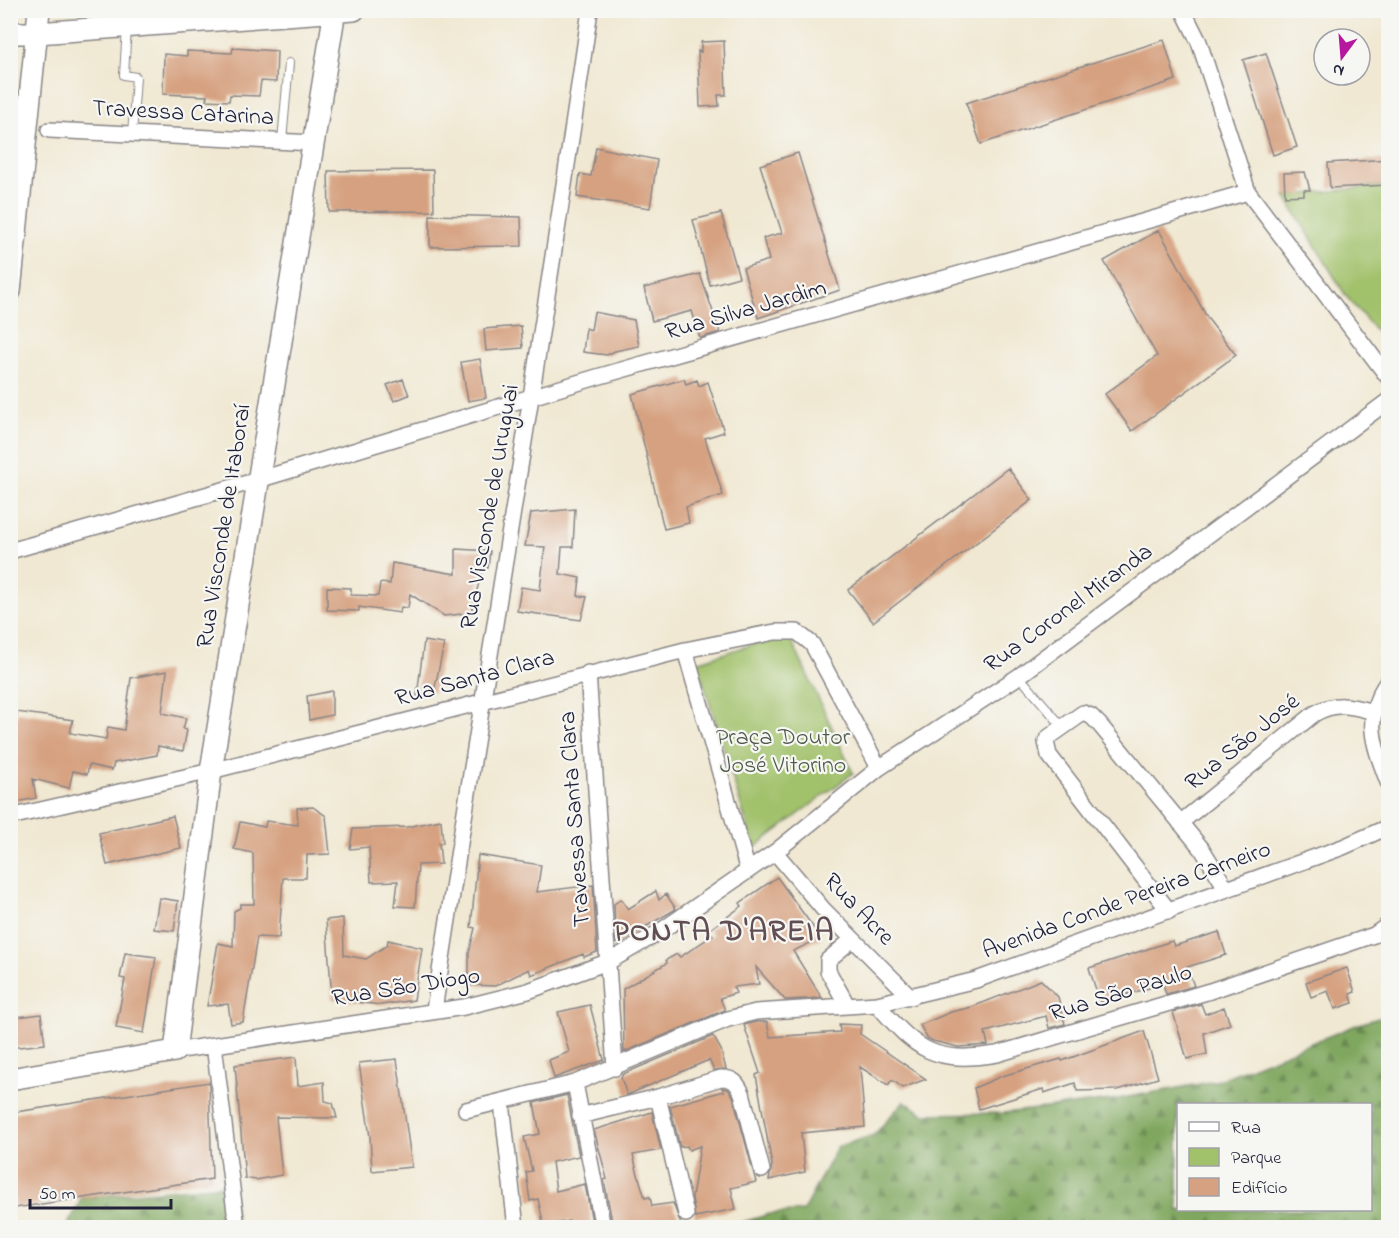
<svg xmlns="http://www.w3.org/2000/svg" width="1399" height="1238" font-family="'Indie Flower',sans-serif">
	<defs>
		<pattern id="forest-firs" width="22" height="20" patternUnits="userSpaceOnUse" patternTransform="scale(1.5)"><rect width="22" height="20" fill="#80a75e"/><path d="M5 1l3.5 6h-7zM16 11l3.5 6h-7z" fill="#68884f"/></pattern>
	</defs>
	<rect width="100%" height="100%" fill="#f6f6f2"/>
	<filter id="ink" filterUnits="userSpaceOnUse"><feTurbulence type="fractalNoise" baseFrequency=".0167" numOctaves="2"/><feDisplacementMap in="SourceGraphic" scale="12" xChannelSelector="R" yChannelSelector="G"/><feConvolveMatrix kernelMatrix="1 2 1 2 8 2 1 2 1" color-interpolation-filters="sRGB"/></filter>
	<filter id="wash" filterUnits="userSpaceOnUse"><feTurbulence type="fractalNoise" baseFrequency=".008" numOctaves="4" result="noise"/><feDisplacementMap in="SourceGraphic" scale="24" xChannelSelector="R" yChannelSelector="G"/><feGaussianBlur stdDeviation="1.35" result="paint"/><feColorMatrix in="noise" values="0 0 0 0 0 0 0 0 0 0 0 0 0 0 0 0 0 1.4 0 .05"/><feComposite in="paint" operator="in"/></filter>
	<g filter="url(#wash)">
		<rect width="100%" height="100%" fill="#f0e8d2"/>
		<path fill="url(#forest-firs)" stroke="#51644c" stroke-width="1.5" fill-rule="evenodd" d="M1388,1015v212h-662l44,-13 33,-3 34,-64 37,-12 30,-34 20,13 80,-1 108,-13 104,-19 143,-57zM1178,1104h192v106h-192z
			M232,1184l5,43 -171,1 16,-30z"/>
		<path fill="#a1c16a" stroke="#627252" stroke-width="1.5" d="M1388,185v160l-42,-49 -61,-100z
			M788,633l65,140 -99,75 -57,-186z"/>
		<g id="blocks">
			<path fill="#d6a180" d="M1164,40l12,40 -195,64 -15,-41z
				M724,41l2,54h-8l1,11 -19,1 -2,-56 3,1v-10z
				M233,48l44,3 -1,31 -15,-1 -2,15 -29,-1 -1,6 -23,-1 1,-4 -44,-2 1,-40 23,2v-5l45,2z
				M1266,53l31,94 -24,8 -30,-95z
				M596,147l61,13 -7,48 -73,-11 3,-23 11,2z
				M798,153l42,137 -82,28 -15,-50 26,-8 -6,-22 19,-5 -22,-68z
				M1389,159v26l-59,3 -2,-25z
				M433,170l1,41 -105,1 -1,-41z
				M1305,172l5,18h-6v5l-19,1 -1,-23z
				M721,213l18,64 -29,8 -17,-65z
				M430,215l91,2 1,29 -92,1z
				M1159,230l49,89 28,36 -104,76 -27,-37 52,-38 -53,-95z
				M700,274l20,58 -20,6 -8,-27 -40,10 -8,-33z
				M594,312l40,8 5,26 -24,5 -8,4 -24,-3 3,-24 5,2z
				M521,326l2,22 -37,3 -2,-22z
				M480,359l6,39 -18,3 -7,-39z
				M403,379l6,16 -15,6 -7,-16z
				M684,379l2,5 11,-4 2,6 9,-4 16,50 -19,6 18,57 -37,12 3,16 -25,6 -32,-135z
				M1008,468l24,32 -159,122 -25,-32z
				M575,509l-2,38h-11l-2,27 20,4 -2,18 9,1 -6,23 -64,-9 4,-24 19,3 5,-43 -20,-1 6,-33z
				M456,549l34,2 -2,17 -5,-1 -12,46 -27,3 -34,-22 -2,14 -7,-1 -1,6 -41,-6v4l-32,-1v-23l24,1v7l27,1 2,-13 10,1 2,-21 64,11z
				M424,641l20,3 -10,48 -17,4z
				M167,671l-5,42 24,5 -3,11 4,1 -4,21 -25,-5 -1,9 -43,8 -2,7 -23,-5 -2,9 -14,-3 -4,17 -36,-9 3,19 -24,5 -2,-63 4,-1 3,-27 56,8 -3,13 36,6 2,-12 16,3 7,-52z
				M332,691v24l-23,5 -2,-24z
				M313,807l13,9 4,38 -23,1 -1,23h-23l-4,60 -22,-1 -14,85 -12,2 -3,-20 -21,2 11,-63 15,3 1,-35 6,-3v-4h14l-1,-51 -19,-4 6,-27 25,5 1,-6 32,4 -1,-17z
				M173,816l8,32 -74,17 -8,-32z
				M441,820l2,23h-4l2,21 -23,1 -3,42 -20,-1 3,-25 -27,1 -2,-35 -19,2 3,-20 54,-2z
				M478,855l63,10 -4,27 56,-7 4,67 -13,5 -1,-3 -52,21 -2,-6 -34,17 -26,-1v-32l6,-25 -4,-1z
				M777,877l44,61 -28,13 29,47 -37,2 -29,-33 3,17 -26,3 3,6 -16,5 5,12 -101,42 -1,-63 44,-26 -1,-3 11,-6 3,3 33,-22 -4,-5 33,-24 -2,-3z
				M656,891l3,9 7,-6 10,15 -60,35 -2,-40 7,-5 7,10z
				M159,898l19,3 -4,30 -20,-2z
				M343,918l1,37 22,4 21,-14 1,-5 34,8 -8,52 -33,5 -49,-6 -6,-79z
				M1219,932l7,23 -39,12 7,19 -28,8 -3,-10 -63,18 -11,-34 83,-27 2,5z
				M125,953l31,4 -12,76 -28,-5 9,-49 -5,-1z
				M1347,968l8,24 -5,2 3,9 -18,6 -7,-18 -17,6 -5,-15z
				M1041,980l17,17 7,27 -16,4 -3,-12 -61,16 3,13 -30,2 -25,-6 -6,-3 -7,-13 31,-13 21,-5z
				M1201,1004l4,10 19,-7 6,17 -26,9 3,21 -20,5 -14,-47z
				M590,1005l14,55 -50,18 -5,-18 20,-8 -11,-40z
				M41,1014l4,30 -35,4v-30z
				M756,1022h11l3,15 70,-5 -1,-8 22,1 -1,9 66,45 -23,9 -11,-8 -4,5 -28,-18 5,60 -64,6 4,39 -36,8 3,-15 -16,-90 4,-2 -16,-48z
				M1144,1031l14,47 -40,12 -41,1 -2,-8 -31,10 -1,-4 -64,20 -5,-21 28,-12 59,-17 1,2z
				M713,1036l8,14 5,19 -12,1 -5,-10 -82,35 -6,-17 2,-4z
				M296,1057l2,29 26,-4 1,19 8,2 4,15 -61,-1 6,58 -26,5 -11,-2 -10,-113z
				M397,1059l15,108 -40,4 -2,-34 -11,-74z
				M209,1082l3,97 -197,29 -5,-25v-70z
				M722,1088l6,1 5,7 23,86 -25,6 5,21 -41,8 -3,-19 8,-52 -11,4 -2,-4 -7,1 -10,-41 54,-15z
				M567,1095l12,61 -27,6 4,29 29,-7 8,43h-22l-2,-6 -25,5 -6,-27 -8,2 -4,-29 6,-1 -8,-34 16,-3 -6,-31z
				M652,1112l9,38 -28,5 4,16 8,27 5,-1 2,9 21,-3 9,24h-69l-9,-47 3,-1 -13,-49z"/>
		</g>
	</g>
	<g filter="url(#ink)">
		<use href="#blocks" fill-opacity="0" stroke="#898586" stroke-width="1.5"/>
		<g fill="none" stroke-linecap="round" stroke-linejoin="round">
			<defs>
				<path id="lane" d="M127,27l-3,48 12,2 -4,58
					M282,141l7,-78
					M1019,676l43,50"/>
				<path id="street" d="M1183,10l16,32 49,150 140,185
					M49,130l266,13
					M10,551l248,-71 339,-103 651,-185
					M685,650l63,221
					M588,673l27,395
					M1388,681c-26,36 -14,64 0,101
					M10,817l201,-46 474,-121 90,-18h22l15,12 67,124
					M1180,823l134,-109c21,-12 36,-9 59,-2
					M775,852l48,57 88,88
					M1169,911l-120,-156 -3,-13 3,-5 34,-24 8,3 8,8 103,125 24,39
					M877,1004c40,47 58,60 120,50l213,-63 164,-56 14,-10
					M847,1005l-19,-34v-11l25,-21
					M434,1010c51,-333 108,-666 156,-1000
					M214,1045l23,183
					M175,1051l289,-44 64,-16 82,-30 48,-28 117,-81 104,-84 140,-92 369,-275
					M575,1083l28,145
					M658,1097l28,117
					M502,1103l14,125
					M466,1110l109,-27 153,-64 28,-7 121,-8 99,-24 367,-133 45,-20
					M580,1116l78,-19 63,-19c13,0 16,5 21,15l20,77"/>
				<path id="secondary" d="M10,33h27l317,-23
					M10,291l29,-281
					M10,1079l165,-28 36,-280 124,-761"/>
			</defs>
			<use href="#lane" stroke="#898586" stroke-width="10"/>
			<use href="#street" stroke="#898586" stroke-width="18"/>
			<use href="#secondary" stroke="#898586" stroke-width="24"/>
			<use href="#lane" stroke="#fff" stroke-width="8"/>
			<use href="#street" stroke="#fff" stroke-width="15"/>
			<use href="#secondary" stroke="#fff" stroke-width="21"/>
		</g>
	</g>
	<g text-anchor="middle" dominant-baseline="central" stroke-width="4.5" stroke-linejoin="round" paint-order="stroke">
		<g font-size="24" fill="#22223b" stroke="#f6f6f2">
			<text transform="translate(183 114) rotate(3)">Travessa Catarina</text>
			<text transform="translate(746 311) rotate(-16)">Rua Silva Jardim</text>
			<text transform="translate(491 507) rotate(-80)">Rua Visconde de Uruguai</text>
			<text transform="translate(225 526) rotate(-81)">Rua Visconde de Itaboraí</text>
			<text transform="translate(1069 609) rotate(-36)">Rua Coronel Miranda</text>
			<text transform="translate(475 679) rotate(-15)">Rua Santa Clara</text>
			<text transform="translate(1243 743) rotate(-39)">Rua São José</text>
			<text transform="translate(576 819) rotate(-94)">Travessa Santa Clara</text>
			<text transform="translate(1127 901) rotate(-20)">Avenida Conde Pereira Carneiro</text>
			<text transform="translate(858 910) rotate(46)">Rua Acre</text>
			<text transform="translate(406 988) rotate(-9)">Rua São Diogo</text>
			<text transform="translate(1121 994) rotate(-17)">Rua São Paulo</text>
		</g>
		<g font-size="24" fill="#4e5a4b" stroke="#f6f6f2">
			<text x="783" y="738">Praça Doutor<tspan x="783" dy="28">José Vitorino</tspan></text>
		</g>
		<g font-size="30" font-weight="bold" letter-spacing="1.5" fill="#614e53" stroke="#f6f6f2">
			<text x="724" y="933">PONTA D'AREIA</text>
		</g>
	</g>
	<rect width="1399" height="1238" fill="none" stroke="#f6f6f2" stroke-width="36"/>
	<rect x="1177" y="1103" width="195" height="108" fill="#f6f6f2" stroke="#a1a1a9" stroke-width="1.5"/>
	<rect x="1189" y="1122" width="30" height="9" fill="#ffffff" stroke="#a1a1a9" stroke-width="1.5"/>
	<text x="1231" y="1133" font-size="18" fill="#22223b">Rua</text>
	<rect x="1189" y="1148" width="30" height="18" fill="#a1c16a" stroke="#a1a1a9" stroke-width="1.5"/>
	<text x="1231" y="1163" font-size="18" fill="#22223b">Parque</text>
	<rect x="1189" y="1178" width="30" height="18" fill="#d6a180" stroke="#a1a1a9" stroke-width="1.5"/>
	<text x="1231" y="1193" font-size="18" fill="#22223b">Edifício</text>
	<g transform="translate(1342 57) rotate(196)"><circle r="28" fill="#f6f6f2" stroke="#a1a1a9" stroke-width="1.5"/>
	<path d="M0-4.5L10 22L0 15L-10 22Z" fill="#b5179e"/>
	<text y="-9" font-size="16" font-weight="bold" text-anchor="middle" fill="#22223b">N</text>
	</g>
	<path d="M30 1199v9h141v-9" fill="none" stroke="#22223b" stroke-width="3"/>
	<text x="39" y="1199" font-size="18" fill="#22223b" stroke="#f6f6f2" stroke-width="4.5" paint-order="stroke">50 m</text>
</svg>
